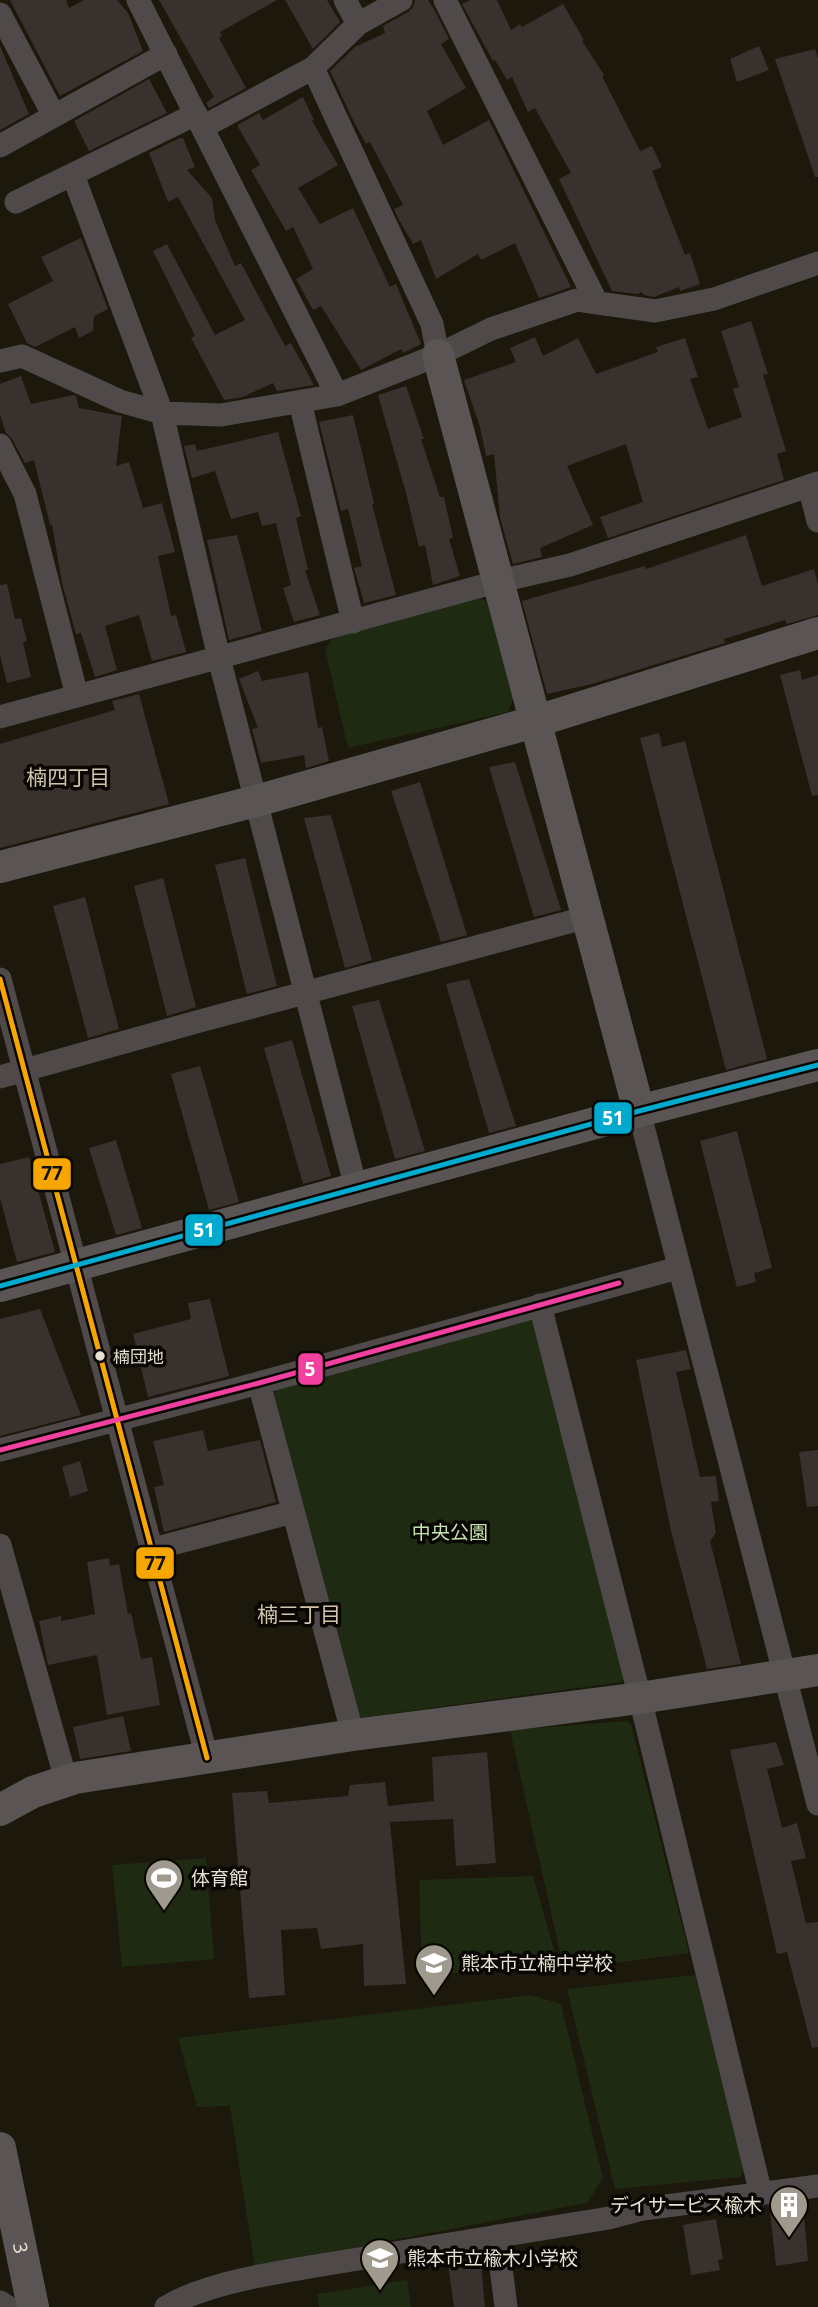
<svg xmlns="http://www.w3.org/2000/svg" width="818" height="2307" font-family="'Noto Sans','Noto Sans JP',sans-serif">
	<rect width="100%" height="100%" fill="#1c180c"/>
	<path fill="#1f2a13" d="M475,597l11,4 28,95 -6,16 -160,36 -23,-99 13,-18z
		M528,1319l8,5 91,346 -5,12 -264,36 -84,-324 5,-9z
		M627,1721l4,3 58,229 -125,17 -54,-240z
		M206,1858l8,101 -92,8 -10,-102z
		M533,1876l27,94 -138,4 -3,-94z
		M695,1975l49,196 -4,6 -125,12 -48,-200z
		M531,1995l30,9 42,174 -16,25 -199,38 -133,28 -25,-163 -33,1 -19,-69z
		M407,2280l4,27h-92l-2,-13z"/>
	<path fill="#38312d" d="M10,0h56l3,8 15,-8h33l11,13 15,38 -83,45z
		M159,0h118l-57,32 2,4 -3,2 27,50 -37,20 -3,-5 8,-6z
		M285,0h42l13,22 -27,27z
		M415,0h13l7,11 14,28 -8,5 25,44 -39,23 16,34 46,-25 82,167 -32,11 -24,-55 -34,17 -3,-6 -42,25 -15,-39 -8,4 -15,-26 -4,-9 9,-4 -33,-63 -4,2 -12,-22 -24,-51 25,-24 30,-14 -2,-7 25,-14 5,-5z
		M470,0h27l14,30 9,-6 2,3 41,-23 21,36 -2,1 22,34 -2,1 38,75 12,-5 10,21 -10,4 33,84 5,-2 10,31 -20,7 -1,-4 -25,10 -10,-2 -2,-3 -5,2 -25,-3 -53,-112 12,-6 -36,-65 -7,4 -16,-35 -5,3 -12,-20 -2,1 -31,-57z
		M0,46l29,68 -29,16z
		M759,46l10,24 -32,12 -7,-23z
		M815,49l3,10v118h-3l-40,-118z
		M149,79l18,34 -78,38 -15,-30z
		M303,97l11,23 -2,1 26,44 -40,23 22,36 33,-16 37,79 6,-3 25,60 -18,9 -2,-4 -40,21 -40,-64 -8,4 -17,-31 17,-10 -20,-42 -7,4 -35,-61 9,-5 -23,-40 22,-12 4,7z
		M180,138h3l12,29 -8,3 25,28 3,22 20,46 6,-3 44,83 6,-3 23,42 -37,6 -4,-8 -30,14 -19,3 -33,-62 4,-2 -42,-85 14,-7 48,91 30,-15 -67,-123 -10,5 -19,-49z
		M81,238l27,71 -14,7 -1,15 -14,7 -4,-11 -40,20 -8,-4 -19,-39 45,-23 -12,-24z
		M751,321l17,53 -5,1 23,76 -9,3 7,26 -176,58 -8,-21 43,-15 -17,-58 -59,22 26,59 -53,23 2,9 -29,7 -13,-46 -6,-64 -8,2 -6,-29 -16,-47 52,-18 -6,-14 25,-11 8,19 35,-18 18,36 62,-22 -2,-5 29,-9 13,39 -8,2 18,50 34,-12 -9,-28 6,-2 -18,-56z
		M21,376l10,28 43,-9 2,1 3,12 43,8 -6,50 13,-4 14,46 19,-5 13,49 -17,4 13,60 5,-1 10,37 -34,9 -13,-46 -34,11 12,44 -22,7 -14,-44 -5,1 -14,-51 -10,-58h-2l-16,-65 -9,3 -13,-24 -6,-6 -6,-18v-31z
		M406,386l18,53h-3l19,58h4l9,41 -4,1 11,37 -27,9 -8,-40 -6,2 -13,-54 -28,-98z
		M353,415l21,88 -2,1 24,91 -32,8 -10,-35 8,-2 -14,-57 -7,2 -22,-89z
		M278,432l23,84 -5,2 12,52h-3l15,45 -26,7 -11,-34 8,-3 -15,-62 -14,3 -4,-14 -27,7 -16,-48 -23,7 -8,-32 11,-2 2,7z
		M237,535l25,96 -33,9 -22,-100z
		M746,535l16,51 52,-17 4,15v31l-31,9 -2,-4 -61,19 1,4 -133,41 -45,10 -25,-93 123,-35 1,3z
		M7,584l8,35 6,-1 6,23 -4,1 8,35 -24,6 -7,-28v-70z
		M800,670l2,10 16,-5v120l-6,1 -32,-121z
		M258,671l4,10 46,-9 10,56 4,-1 7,34 -23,7 -2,-13 -43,8 -9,-34 6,-1 -19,-49z
		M139,694l30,110 -169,44v-104l115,-34 -3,-9z
		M659,733l3,14 23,-6 82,318 -41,11 -86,-332z
		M515,762l46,148 -27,7 -45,-150z
		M420,782l47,153 -26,7 -50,-151z
		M331,815l41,145 -27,8 -41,-150z
		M245,858l32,128 -30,8 -32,-129z
		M163,878l33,129 -29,9 -33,-130z
		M85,897l34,132 -31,9 -35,-132z
		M469,979l47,147 -27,7 -43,-149z
		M379,1000l46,151 -30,8 -43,-153z
		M292,1040l39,136 -28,8 -39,-136z
		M200,1066l39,136 -30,8 -38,-136z
		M737,1131l35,137 -18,5 2,9 -19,5 -37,-146z
		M116,1140l26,88 -26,7 -27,-87z
		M29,1157l26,95 -38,10 -17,-64v-34z
		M210,1299l19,77 -81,21 -15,-63 58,-15 -3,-16z
		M40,1309l41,106 -81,21v-117z
		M686,1350l5,19 -15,3 24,105 16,-1 3,25 -8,1 5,31 -6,8 31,123 -34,5 -36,-138 -35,-171z
		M203,1430l5,21 52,-11 16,62 -112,30 -10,-45 10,-2 -11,-44z
		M818,1450v56l-11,1 -8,-55z
		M80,1461l8,30 -18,6 -8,-30z
		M109,1558l1,8 9,-2 9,50 3,-1 10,46 11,-2 8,48 -53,10 -10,-60 -49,10 -9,-44 22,-5v5l34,-7 -8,-52z
		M123,1716l8,35 -51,8 -7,-32z
		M776,1742l8,23 -17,4 15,59 15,-5 9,35 -15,3 15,62 12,-1v125l-6,1 -25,-96 -10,2 -47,-204z
		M487,1752l9,111 -40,3 -3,-47 -63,3 16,162 -42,2 -1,-42 -42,5 -4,-21 -36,2 4,65 -36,3 -17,-205 35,-2 2,12 79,-7 2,-11 35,-3 3,24 46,-5 -2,-44z
		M791,2211l1,5 12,-2 4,47 -32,5 -6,-53z
		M716,2219l7,40 -5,1 2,10 -29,5 -8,-50z
		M480,2253l5,54h-31l-7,-49z"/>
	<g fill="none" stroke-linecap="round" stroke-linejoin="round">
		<path stroke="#4f4a49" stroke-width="23" d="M138,0l199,395
			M345,0l13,24
			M401,0l-43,24 -45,44 119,256 6,31
			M445,0l152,303
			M0,14l54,102
			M203,127l110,-59
			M0,146l166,-92
			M73,175l89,238 57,245 137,530
			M16,202l180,-88
			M0,361l22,-5 98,45 42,12 59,2 116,-20 101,-40 53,-26 86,-29 78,11 59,-12 104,-36
			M300,402l53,220
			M0,445l25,49 52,202
			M809,486l9,35
			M0,717l500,-136 70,-16 248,-82
			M0,979l207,779
			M0,1077l200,-56 388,-104
			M639,1111l179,693
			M540,1305l100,393 121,496
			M259,1383l94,352
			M0,1450l259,-67 419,-115
			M0,1545l66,235
			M153,1549l140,-37
			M497,2236l9,71
			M0,2302l8,5
			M166,2307c45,-27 127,-37 180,-46 87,-15 175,-29 263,-43l34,-9 175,-23"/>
		<g stroke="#5a5554" stroke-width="32">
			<path d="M438,355l201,756"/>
			<path d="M0,867l256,-66 281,-80 281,-88"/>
			<path d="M0,1286l639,-175 179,-46"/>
			<path d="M0,1810l33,-18 42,-14 278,-43 287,-37 178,-28"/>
			<path id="s1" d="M0,2148l33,159"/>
		</g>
		<defs>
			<path id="bus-1" d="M0,979l207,779"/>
			<path id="bus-2" d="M0,1286l639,-175 179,-46"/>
			<path id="bus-3" d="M0,1450l259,-67 360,-100"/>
		</defs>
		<use href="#bus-1" stroke="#090601" stroke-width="10"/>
		<use href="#bus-2" stroke="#090601" stroke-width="10"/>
		<use href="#bus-3" stroke="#090601" stroke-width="10"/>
		<use href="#bus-1" stroke="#f7a600" stroke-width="5"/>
		<use href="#bus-2" stroke="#00a9ce" stroke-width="5"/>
		<use href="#bus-3" stroke="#f240a1" stroke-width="5"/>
	</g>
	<defs>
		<symbol id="stadium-pin" viewBox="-11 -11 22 30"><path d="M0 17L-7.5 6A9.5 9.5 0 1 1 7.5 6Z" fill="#9f9a8d" stroke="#090601"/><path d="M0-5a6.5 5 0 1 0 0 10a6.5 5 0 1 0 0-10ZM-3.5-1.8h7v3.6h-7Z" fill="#fff"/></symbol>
		<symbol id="school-pin" viewBox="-11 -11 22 30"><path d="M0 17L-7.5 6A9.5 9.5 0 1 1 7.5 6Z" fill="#9f9a8d" stroke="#090601"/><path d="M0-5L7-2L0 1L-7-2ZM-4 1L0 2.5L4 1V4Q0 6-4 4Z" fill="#fff"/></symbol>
		<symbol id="building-pin" viewBox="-11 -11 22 30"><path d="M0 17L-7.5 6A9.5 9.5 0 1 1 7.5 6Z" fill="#9f9a8d" stroke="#090601"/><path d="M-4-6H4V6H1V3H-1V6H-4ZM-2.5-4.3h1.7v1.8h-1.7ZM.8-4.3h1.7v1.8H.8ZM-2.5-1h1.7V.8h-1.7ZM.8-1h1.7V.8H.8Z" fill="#fff"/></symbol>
	</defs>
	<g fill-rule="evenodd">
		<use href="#stadium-pin" x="142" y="1856" width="44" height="60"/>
		<use href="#school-pin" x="412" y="1941" width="44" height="60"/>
		<use href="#building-pin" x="767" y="2183" width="44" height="60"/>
		<use href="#school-pin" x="358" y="2236" width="44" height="60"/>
	</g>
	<circle fill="#e5e0d2" stroke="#090601" stroke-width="2.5" cx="100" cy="1356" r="6"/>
	<g text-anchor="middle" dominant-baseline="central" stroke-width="7" stroke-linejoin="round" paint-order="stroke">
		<g font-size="17" fill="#e5e0d2" stroke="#090601" text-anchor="start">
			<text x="113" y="1356">楠団地</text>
		</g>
		<g font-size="19" fill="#c3e1ad" stroke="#090601">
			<text x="450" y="1532">中央公園</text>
		</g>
		<g font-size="19" fill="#e5e0d2" stroke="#090601" text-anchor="start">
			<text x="191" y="1878">体育館</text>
			<text x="461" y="1963">熊本市立楠中学校</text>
			<text x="762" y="2205" text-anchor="end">デイサービス楡木</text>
			<text x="407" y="2258">熊本市立楡木小学校</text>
		</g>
		<g font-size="19" fill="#e5e0d2" stroke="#090601">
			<text stroke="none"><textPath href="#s1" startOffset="102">3</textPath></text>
		</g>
		<g font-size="21" fill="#d1c6ac" stroke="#090601">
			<text x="68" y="777">楠四丁目</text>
			<text x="299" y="1614">楠三丁目</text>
		</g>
	</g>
	<g stroke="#090601" stroke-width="2.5">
		<rect x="593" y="1101" width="40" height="34" rx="7" fill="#00a9ce"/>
		<rect x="32" y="1157" width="40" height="34" rx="7" fill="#f7a600"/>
		<rect x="184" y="1213" width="40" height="34" rx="7" fill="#00a9ce"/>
		<rect x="297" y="1352" width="27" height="34" rx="7" fill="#f240a1"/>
		<rect x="135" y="1546" width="40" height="34" rx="7" fill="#f7a600"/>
	</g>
	<g font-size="19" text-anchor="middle" font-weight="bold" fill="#fff">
		<text x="613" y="1125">51</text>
		<text x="204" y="1237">51</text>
		<text x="310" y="1376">5</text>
	</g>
	<g font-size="19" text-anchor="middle" font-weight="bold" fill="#111">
		<text x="52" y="1180">77</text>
		<text x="155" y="1570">77</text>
	</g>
</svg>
